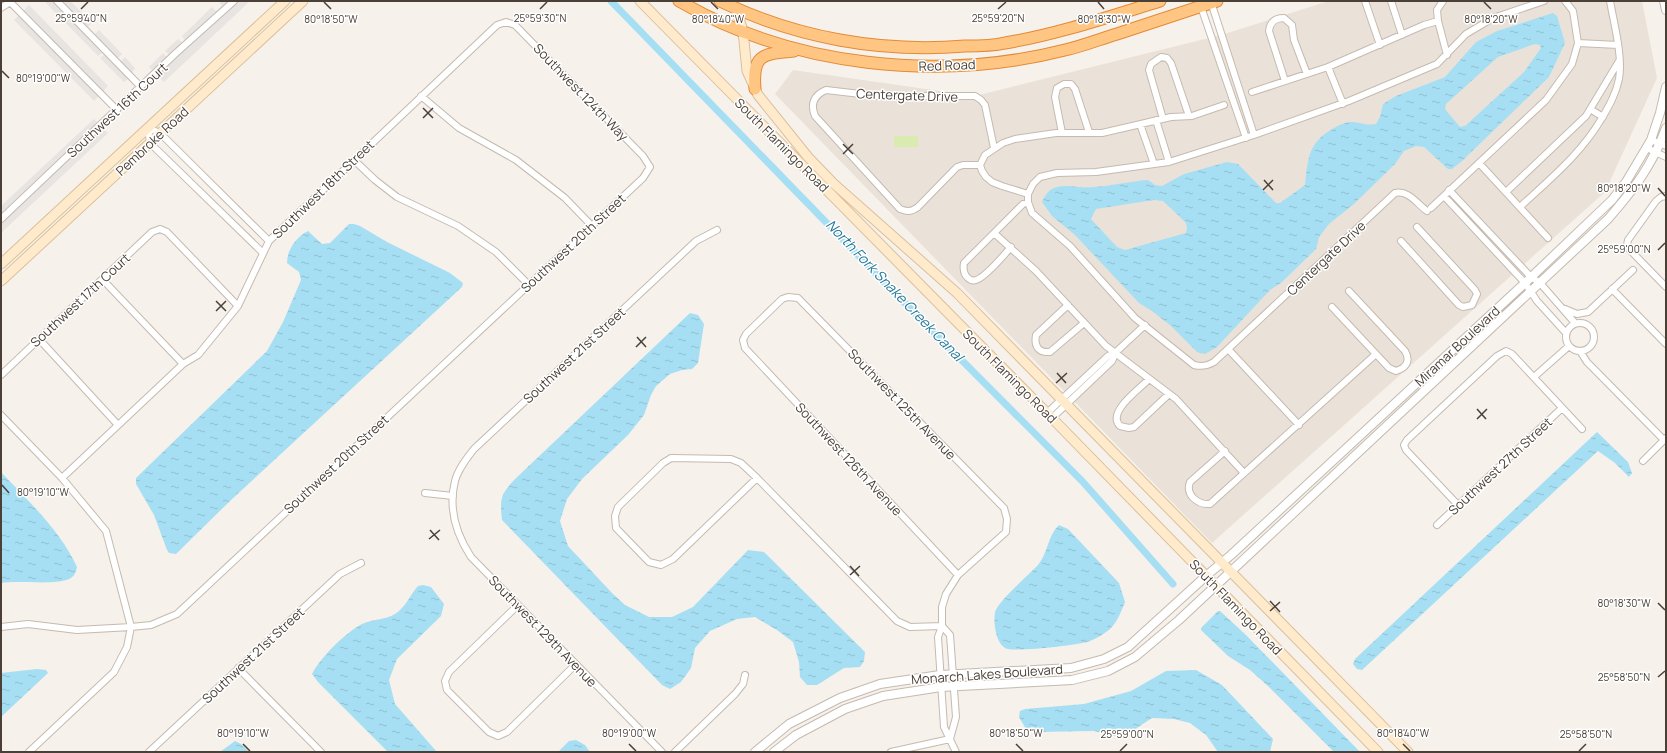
<svg xmlns="http://www.w3.org/2000/svg" width="1667" height="753" font-family="Manrope,sans-serif">
	<defs>
		<pattern id="water-ripples" width="26" height="14" patternUnits="userSpaceOnUse"><rect width="26" height="14" fill="#a6dff3"/><path d="M2 4q2-2 4 0t4 0M15 11q2-2 4 0t4 0" fill="none" stroke="#90c0d1"/></pattern>
	</defs>
	<rect width="100%" height="100%" fill="#f6f1ea"/>
	<path fill="#eae2d8" d="M1329,1h313l15,77 -52,114 -393,351 -437,-449 18,-24 182,26 246,-61z"/>
	<path fill="#daebb2" d="M894,136h24v11h-24z"/>
	<path fill="#e7e4e2" d="M44,1h18l2,2 3,-2h3l22,21 -4,5 7,7 4,-4 23,24 -4,4 3,3 4,-4 10,11 -7,11 -4,3 -24,-24 4,-3 -2,-2 -4,3z
		M219,1h31l-86,81 -15,-15 14,-14 4,4 2,-2 -4,-4 13,-12 5,4 2,-3 -3,-4 30,-29 4,4 6,-5z
		M29,5l79,81 -14,15 -80,-81z
		M94,119l14,14 -107,100v-27z"/>
	<path fill="url(#water-ripples)" fill-rule="evenodd" d="M1553,13l4,3 8,27 -16,34 -88,85 -9,7h-4l-24,-22 -8,-1 -12,5 -9,13 -41,40 -25,20 -10,13 -3,12 -35,34 -11,7 -53,57 -12,7 -8,-2 -26,-26 -19,-15 -13,-8 -64,-68 -23,-19 -10,-14c3,-6 5,-11 12,-14 13,-5 26,1 39,-1 19,-1 37,-6 55,-7l7,5 7,1 22,-12 43,-12 11,2 38,39h4l25,-18c3,-26 3,-43 29,-57 5,-3 12,-6 17,-6 11,0 13,4 25,2l4,-7 3,-13 13,-8 49,-19 31,-35 21,-11zM1535,44l5,1 1,3 -17,24 -59,54 -5,1 -15,-18 1,-5 52,-47zM1154,200l9,1 17,16 6,6 1,6 -1,4 -61,17 -8,-3 -26,-28 5,-10z
		M349,224h5l6,2 27,16 63,31 13,10 -1,4 -231,213 -55,54 -7,-1 -2,-3 -13,-35 -18,-31v-6l131,-127 16,-29 18,-42 -2,-8 -12,-9c0,-13 9,-26 21,-32l14,13 8,-1z
		M690,313l8,2 6,9 -6,39 -6,6 -10,1 -12,4 -14,12 -5,9 -7,20 -16,20 -46,44 -15,20 -7,22 8,25 44,47 13,12 24,12h23l21,-10 55,-57 16,2 101,100 -1,9 -4,6 -16,1 -27,17h-10l-7,-8 -1,-15 -6,-20 -16,-12 -22,-13 -18,2 -27,12 -15,17 -4,20 -10,14 -11,7 -8,-4 -160,-165c-2,-20 -2,-25 12,-40z
		M1597,432l31,30 4,11 -3,4 -14,-14 -17,-12 -236,219 -5,-1 -4,-5 2,-5z
		M1,472c28,30 59,58 76,95 -1,5 -2,8 -6,11 -13,8 -52,2 -70,5z
		M1059,525l9,4 51,54 6,19c-4,10 -9,24 -19,30 -5,4 -13,8 -19,10 -11,3 -74,11 -82,6 -9,-5 -12,-25 -10,-36 4,-12 33,-36 43,-47 11,-14 9,-28 21,-40z
		M423,585l8,2 13,17 -3,12 -44,43 -8,21 6,24 42,48h-49l-70,-70 -6,-8c9,-17 33,-41 50,-50 10,-5 23,-4 33,-10 10,-6 15,-19 23,-28z
		M1218,611h2l27,25 113,116h-26l-65,-65 -19,-17 -22,-14 -27,-26v-2z
		M37,669l9,1 2,3 -47,44v-44z
		M1196,670l26,15 51,54 -3,13h-52l-12,-17 -16,-12 -16,-4 -22,-1 -26,17 -12,1 -20,-5 -59,1 -9,-3 -7,-12 1,-6 5,-2 59,-5 47,-13 35,-20z
		M576,740l9,5 5,7h-32l11,-11z
		M235,741l6,3 8,8h-29z"/>
	<g fill="none" stroke-linecap="round" stroke-linejoin="round">
		<path stroke="#a6dff3" stroke-width="7" d="M611,1l276,284 196,197 90,102"/>
		<defs>
			<path id="minor" d="M57,1l84,86
				M1199,1l47,137
				M1365,1l15,44
				M1391,1l11,34
				M1443,1l-6,9 1,11 9,34
				M10,2l107,108
				M1211,2l43,133
				M1,8l11,-7
				M1578,43l40,2
				M1328,67l15,37
				M1285,81l-16,-50c1,-9 6,-13 15,-13l8,7 2,15 13,34
				M1252,92l76,-25 96,-42 14,-4
				M421,96l38,32 57,32 49,38 27,28
				M1590,109l13,8
				M1163,119l-14,-49 2,-6 10,-7 6,1 4,5 18,53
				M1156,120l13,42
				M1140,124l14,40
				M148,128l2,15 113,110
				M148,128l12,5 109,108
				M1062,133l-7,-36 2,-9 7,-4h7l4,5 14,43
				M1651,140l15,6
				M1647,148l19,9
				M354,160l21,20 22,17 61,29 38,26 32,32
				M1479,163l69,75
				M980,165h-17l-6,2 -39,40c-7,5 -10,5 -18,2l-85,-93c-5,-12 -1,-21 11,-26l52,6h97l6,4 4,5 9,43
				M1449,190l82,87 9,6 35,40
				M1506,192l80,-76 33,-55
				M1028,194l-26,-8 -10,-4 -6,-5 -4,-6 -2,-6 5,-10 18,-12 12,-4 41,-6h46l69,-16 21,-1 32,-11
				M1444,196l81,87 12,18 29,32
				M1666,196l-5,1 -5,4 -28,39 -1,5 3,5 36,37
				M1028,202l-5,2 -29,29 42,38 70,75 70,53 68,74
				M1520,207c31,-29 60,-52 82,-89 7,-12 14,-24 17,-39 4,-23 -5,-55 -9,-78
				M1431,208l115,-108 26,-36 6,-21 -5,-32 -8,-10
				M1427,211c-10,-7 -18,-21 -32,-18l-181,169c-7,4 -12,5 -20,3l-59,-47 -65,-72 -38,-33 -4,-11v-8l5,-10 7,-7 17,-4 39,-1 73,-10 85,-27 95,-34 88,-37 29,-30 27,-16 51,-17
				M1,219l175,-166 58,-52
				M994,233l-30,30c-1,6 -1,11 4,15 2,2 5,3 8,2 10,-3 28,-25 35,-33
				M1401,241l58,64 4,2 9,-2 5,-11 -2,-4 -58,-63
				M103,280l80,84
				M1612,289l54,55
				M1068,305l-32,30c-2,11 2,18 14,17l34,-29
				M1332,307l57,61 7,3c10,-3 15,-10 9,-20l-56,-60
				M1565,309l12,5 11,-2 45,-42
				M1566 337a14 14 0 1 1 28 0a14 14 0 1 1-28 0Z
				M39,339l79,86
				M1228,349l71,76
				M1580,351l7,11 77,78
				M1,375l151,-143 8,-3 7,3 71,74
				M1534,377l35,-31
				M1149,379c-9,10 -43,33 -29,47l9,2 5,-1 35,-33
				M1047,413l61,-57 8,-4 29,-27
				M1,415l61,63 44,53 25,96 -54,3 -49,-6 -27,3
				M1052,418l60,-57 4,-9
				M1225,451l-35,31c-5,13 8,23 20,22l166,-150
				M1643,461l23,-23
				M757,478l-84,81 -12,6 -12,-3 -33,-34 -1,-12 3,-9 45,-44 8,-5 60,1 10,4 16,15 140,143 13,6 32,-1
				M425,493l28,3
				M1458,505l-52,-55 -2,-5 3,-5 90,-84 9,-5 6,3 70,75
				M1437,525l125,-117
				M518,605l-69,67 -4,9 2,9 42,42 9,4 9,-4 69,-68
				M942,626l8,9 6,82 -6,22
				M238,668l83,84
				M29,752l85,-80 13,-25 4,-20 20,-2 26,-11 466,-436 7,-11 -7,-11 -128,-131 -9,-3 -9,3 -228,216 -31,65 -40,49 -15,9 -121,114
				M149,752l191,-178 21,-11
				M662,752l-191,-195c-15,-23 -23,-48 -16,-76 3,-12 12,-23 19,-32l222,-208 21,-11
				M675,752l60,-58 8,-10 2,-9
				M891,752l59,-13
				M956,752l-12,-25 -6,-90 4,-11v-19l4,-13 12,-19 48,-43 1,-13 -3,-11 -206,-210 -10,-1 -6,2 -36,35 -3,6 2,8 213,227"/>
			<path id="tertiary" d="M1664,1l2,9
				M755,752l34,-28 51,-26 40,-14 60,-9 131,-7 33,-9 24,-12 78,-71 25,-21 294,-272 87,-83 14,-18 25,-42 9,-27 6,-26
				M774,752l22,-17 49,-26 38,-13 58,-9 131,-7 36,-9 27,-14 44,-37 429,-401c26,-30 44,-53 58,-91"/>
			<path id="secondary" d="M640,1l407,412 331,339
				M736,9l7,22 4,40 11,24 50,62 25,26 124,110 451,459
				M1,264l284,-263
				M1,281l302,-280"/>
			<path id="trunk" d="M679,1c113,66 260,81 386,49 18,-4 35,-11 52,-16 33,-11 67,-22 100,-33
				M720,1c76,37 161,52 245,45 13,0 27,0 40,-3 53,-9 103,-26 155,-42
				M755,89c-3,-36 9,-35 39,-38"/>
		</defs>
		<use href="#minor" stroke="#c5baaf" stroke-width="8"/>
		<use href="#tertiary" stroke="#c5baaf" stroke-width="10"/>
		<use href="#secondary" stroke="#dac09b" stroke-width="11"/>
		<use href="#trunk" stroke="#e38a37" stroke-width="13"/>
		<use href="#minor" stroke="#fff" stroke-width="6"/>
		<use href="#tertiary" stroke="#fff" stroke-width="8"/>
		<use href="#secondary" stroke="#ffebcb" stroke-width="9"/>
		<use href="#trunk" stroke="#ffc683" stroke-width="11"/>
	</g>
	<path fill="none" stroke="#4a4038" stroke-width="1.5" d="M324,2l7,7M711,2l7,7M1098,2l6,7M1484,2l7,7M81,9l7,-7M540,9l7,-7M998,9l8,-7M2,71l7,7M423,108l10,10M423,118l10,-10M843,144l10,10M843,154l10,-10M1264,180l9,10M1658,188l7,8M1263,190l10,-10M1658,250l7,-7M216,301l10,10M216,311l10,-10M637,337l9,10M636,347l10,-10M1057,373l9,10M1056,383l11,-10M1477,409l9,10M1477,419l10,-10M2,485l7,8M430,530l9,10M429,539l11,-9M850,566l9,10M850,575l10,-9M1270,601l10,11M1658,603l7,7M1270,611l10,-9M1658,677l7,-6M243,744l7,7M629,744l7,7M1016,744l7,7M1403,744l7,7M1120,751l7,-7M1579,751l7,-7"/>
	<g text-anchor="middle" dominant-baseline="central" stroke-width="3" stroke-linejoin="round" paint-order="stroke">
		<g font-size="13" fill="#4a4038" stroke="#fff">
			<text transform="translate(947 65) rotate(-2)">Red Road</text>
			<text transform="translate(581 92) rotate(46)">Southwest 124th Way</text>
			<text transform="translate(907 95) rotate(2)">Centergate Drive</text>
			<text transform="translate(117 110) rotate(-43)">Southwest 16th Court</text>
			<text transform="translate(152 141) rotate(-43)">Pembroke Road</text>
			<text transform="translate(782 145) rotate(45)">South Flamingo Road</text>
			<text transform="translate(323 189) rotate(-44)">Southwest 18th Street</text>
			<text transform="translate(573 243) rotate(-43)">Southwest 20th Street</text>
			<text transform="translate(1326 258) rotate(-43)">Centergate Drive</text>
			<text transform="translate(80 300) rotate(-43)">Southwest 17th Court</text>
			<text transform="translate(1457 346) rotate(-43)">Miramar Boulevard</text>
			<text transform="translate(574 355) rotate(-43)">Southwest 21st Street</text>
			<text transform="translate(1010 376) rotate(45)">South Flamingo Road</text>
			<text transform="translate(902 404) rotate(46)">Southwest 125th Avenue</text>
			<text transform="translate(849 459) rotate(47)">Southwest 126th Avenue</text>
			<text transform="translate(336 464) rotate(-43)">Southwest 20th Street</text>
			<text transform="translate(1500 466) rotate(-43)">Southwest 27th Street</text>
			<text transform="translate(1236 607) rotate(46)">South Flamingo Road</text>
			<text transform="translate(543 631) rotate(46)">Southwest 129th Avenue</text>
			<text transform="translate(253 655) rotate(-43)">Southwest 21st Street</text>
			<text transform="translate(987 674) rotate(-4)">Monarch Lakes Boulevard</text>
		</g>
		<g font-size="14" font-style="italic" fill="#277a99" stroke="#fff">
			<text transform="translate(895 290) rotate(46)">North Fork Snake Creek Canal</text>
		</g>
	</g>
	<g font-size="10" text-anchor="middle" fill="#4a4038" stroke="#fff" stroke-width="3" stroke-linejoin="round" paint-order="stroke">
		<text x="81" y="22">25°59'40"N</text>
		<text x="540" y="22">25°59'30"N</text>
		<text x="998" y="22">25°59'20"N</text>
		<text x="331" y="23">80°18'50"W</text>
		<text x="718" y="23">80°18'40"W</text>
		<text x="1491" y="23">80°18'20"W</text>
		<text x="1104" y="23">80°18'30"W</text>
		<text x="43" y="82">80°19'00"W</text>
		<text x="1624" y="192">80°18'20"W</text>
		<text x="1624" y="253">25°59'00"N</text>
		<text x="43" y="496">80°19'10"W</text>
		<text x="1624" y="607">80°18'30"W</text>
		<text x="1624" y="681">25°58'50"N</text>
		<text x="243" y="737">80°19'10"W</text>
		<text x="629" y="737">80°19'00"W</text>
		<text x="1016" y="737">80°18'50"W</text>
		<text x="1403" y="737">80°18'40"W</text>
		<text x="1127" y="738">25°59'00"N</text>
		<text x="1586" y="738">25°58'50"N</text>
	</g>
	<rect width="1667" height="753" fill="none" stroke="#4a4038" stroke-width="4"/>
</svg>
